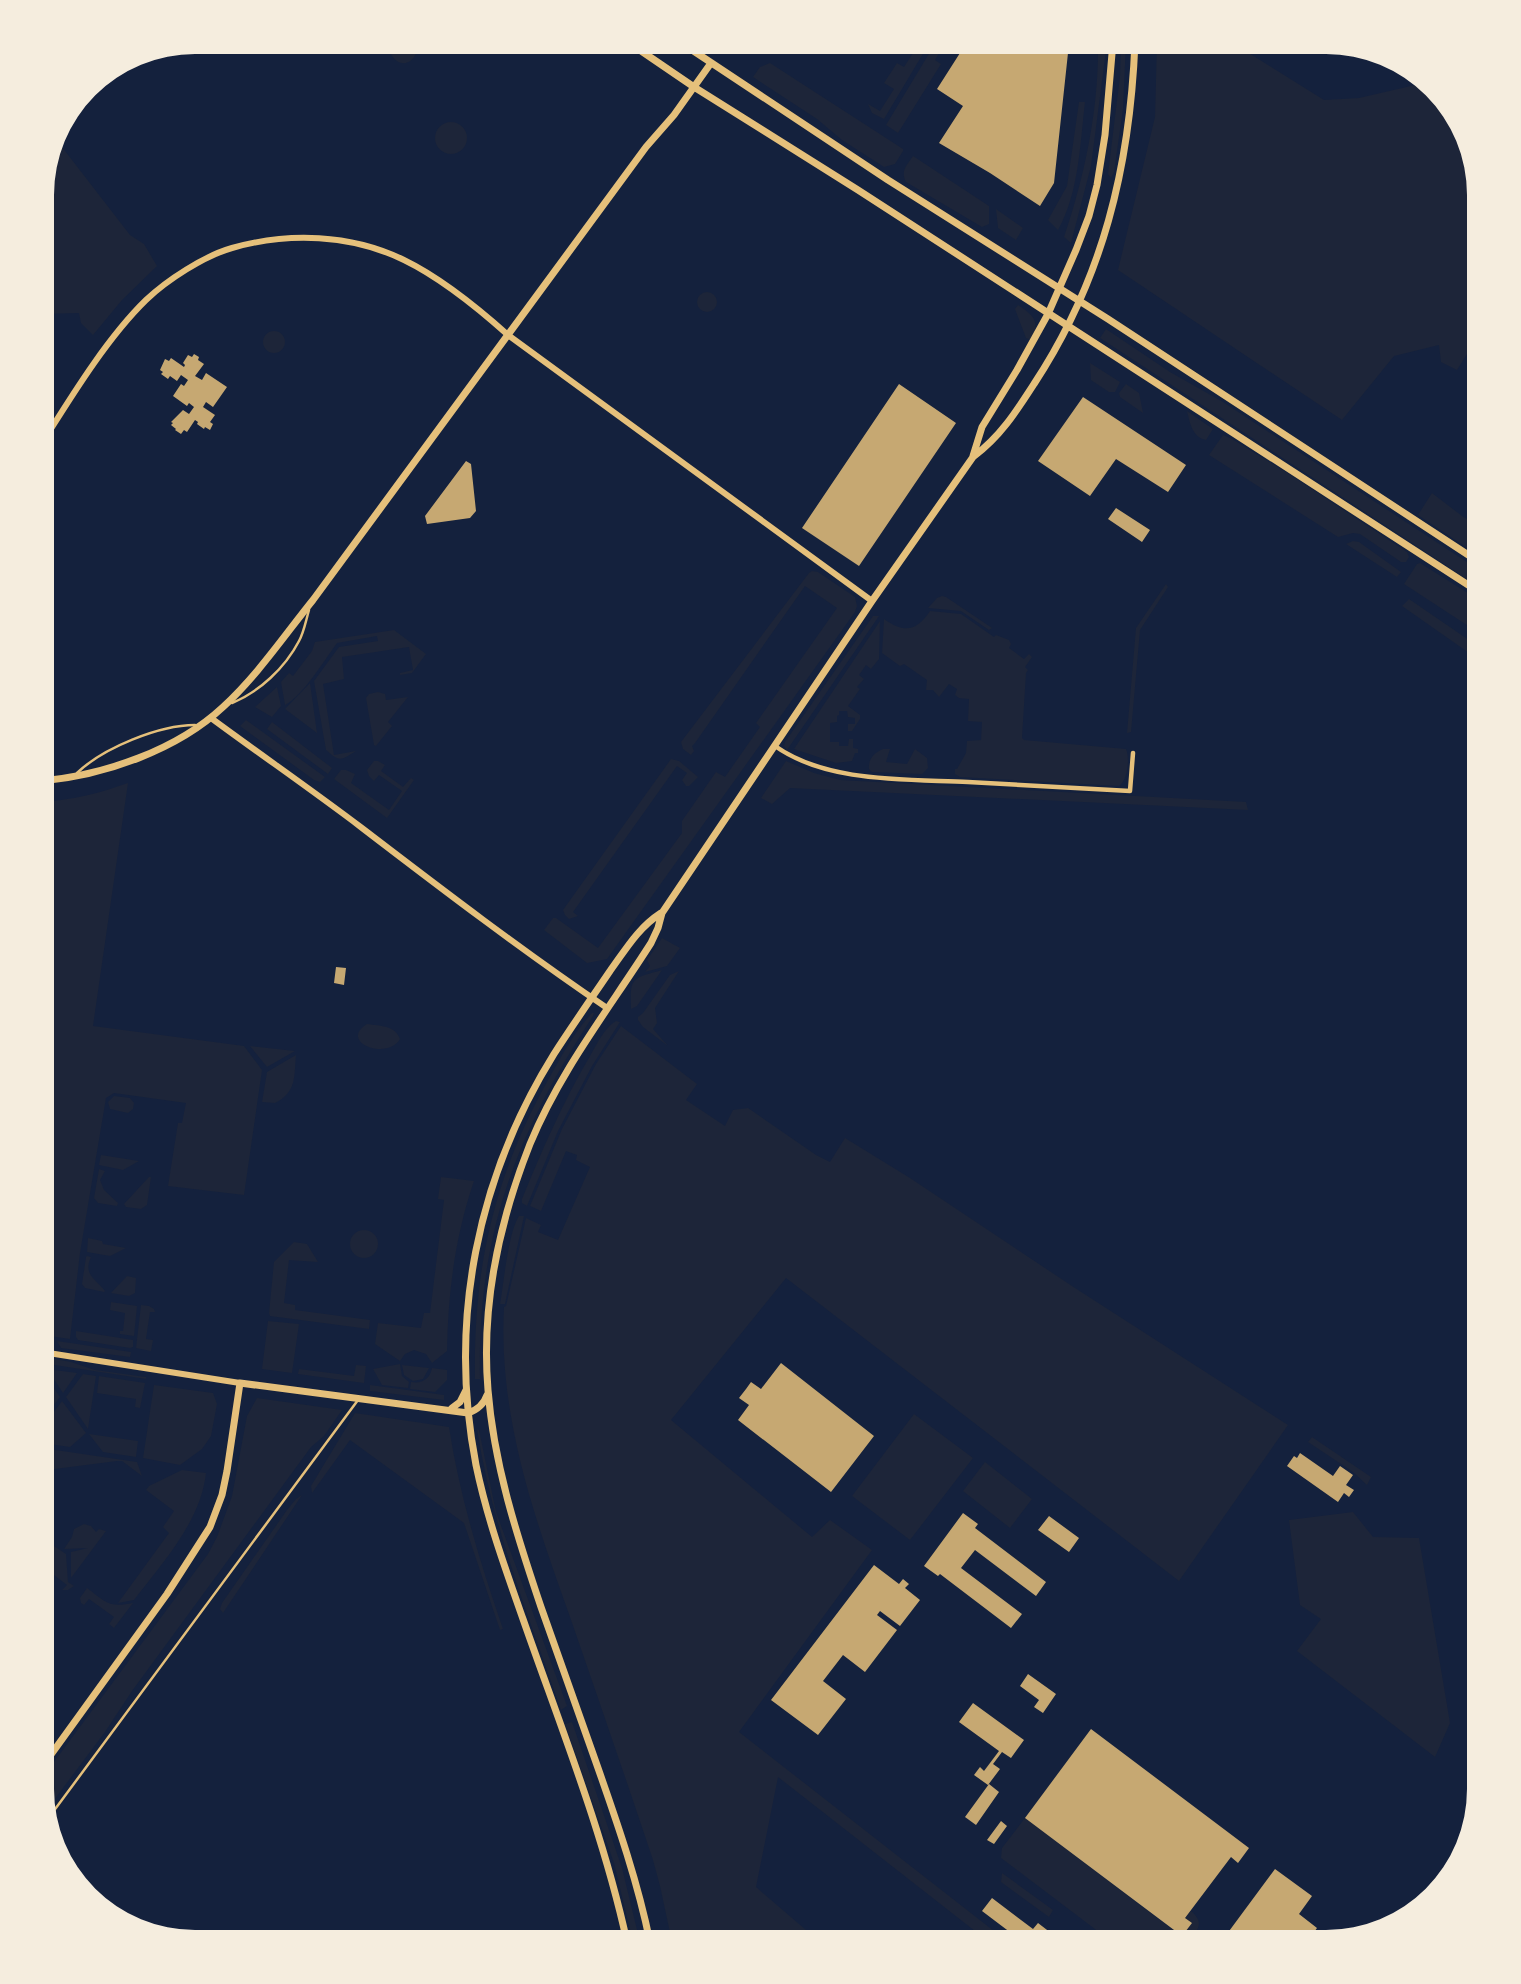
<svg xmlns="http://www.w3.org/2000/svg" width="1521" height="1984" font-family="'Fira Sans Condensed',sans-serif">
	<rect width="100%" height="100%" fill="#14213d"/>
	<path fill="#1d2539" d="M394,42h19l4,9c-5,16 -21,16 -27,1z
		M920,42h10l-46,77 -12,-6 -4,-9 12,7 14,-22 -10,-6 13,-20 7,4z
		M936,42h18l-3,6 -7,-3 -9,15 6,4 -43,69 -12,-8z
		M1098,42h8v8l-15,116 -20,77 -7,-6c21,-62 35,-129 34,-195z
		M1121,42h5l-3,67 -9,63 -3,6 -3,-4 12,-98z
		M1157,42h74l93,58 35,-2 65,-15 29,28 26,85v154l-7,-4 -15,24 -16,-8 -2,-17 -45,11 -52,64 -224,-150 37,-153z
		M770,63l133,86v2l-8,13 -11,3 -42,-27 -25,-21 -64,-42 7,-10z
		M1079,102h6c-5,42 -6,91 -27,128l-10,-10 19,-34z
		M435 138a16 16 0 1 1 32 0a16 16 0 1 1-32 0Z
		M55,138l75,97 14,9 13,22 -35,34 -29,35 -12,-12 -2,-10 -37,1v-129z
		M913,156l76,50v18l-7,3 -76,-45c-6,-11 1,-17 7,-26z
		M996,209l27,19 -7,12 -18,-12z
		M697 302a10 10 0 1 1 20 0a10 10 0 1 1-20 0Z
		M1018,305c17,11 21,16 15,36l-7,-3 -11,-29z
		M1106,329l64,43 53,30 256,168v17l-379,-249z
		M263 342a11 11 0 1 1 22 0a11 11 0 1 1-22 0Z
		M1090,363l30,19 -5,10h-6l-18,-12z
		M1126,384l13,9 4,20 -23,-16 -1,-4z
		M1187,411l26,18 -7,11c-14,-3 -16,-17 -19,-29z
		M1223,435l9,4 57,35 118,78 2,5 -3,5h-5l-41,-28 -7,-1 -15,4 -129,-82z
		M1432,493l30,23 17,10v30l-61,-41z
		M1353,541l6,1 42,30 -4,5 -51,-33z
		M1420,563l59,37v33l-75,-49 13,-20z
		M812,571l6,1 37,25 2,9 -2,6 -248,347 -20,4 -43,-33 9,-12h3l42,30 84,-115v-12l34,-49 9,5 35,-50 -4,-4 81,-115 -32,-22 -110,157 -3,3 2,5 -3,4 -8,-6 -2,-7 128,-169z
		M1166,584l2,3 -28,43 -9,102 -4,1 9,-105z
		M942,596l4,1 46,31 -3,2 -28,-19 -33,-3 9,-10z
		M1409,599l70,48v13l-77,-54z
		M930,611l31,3 33,23 2,-2 13,5 2,4 -2,4 15,11 5,-5 3,3 -7,10 3,3 -2,3 -4,65 2,2 102,9c4,9 2,31 -7,37l-159,-9 -5,-3v-5h2l9,-16 1,-12 14,-1 1,-18 -14,-1 1,-22 -10,-1 -4,-3 2,-6 -8,-5 -10,13 -6,-7h-7l1,-10 -23,-16 -4,2 -18,-13 2,-34c20,14 32,13 46,-8z
		M873,616h6l-92,134 -3,-4 1,-4z
		M880,621l-1,38 -8,10 -5,-4 -7,10 5,4 -7,8 3,2 -12,17 12,9v4l-8,12h-4v-7h7v-6l-7,-1 -1,-6h-8v4l-2,1v6l-7,1v19h9v4h9l1,-7h4v9l5,1v4h-3l-3,8 -16,2 -42,-14z
		M394,630l32,24 -14,19 -12,2v-2l13,-3 -4,-23 -67,10 2,22 -21,5 11,71 22,-4c-16,10 -16,11 -30,-1l-12,-69 25,-34 39,-6 -1,-5 -40,7c-12,16 -34,53 -52,62l-4,-23 8,-9 4,3 19,-25 3,-9z
		M310,683l7,50 -32,-24z
		M277,687l4,19 -9,11 -17,-10z
		M378,692l7,2 1,6 22,-3 -20,25 4,4 -16,20 -2,-1 -8,-47 3,-4z
		M246,720l79,57 -5,5 -6,-2 -74,-54z
		M272,722l60,46 -4,6 -61,-45z
		M883,749h7l-4,13 21,2 8,-15 12,9 1,10 -6,6 -50,-2 -3,-3c-1,-10 5,-16 14,-20z
		M671,759l8,2 19,16 -9,9h-3l-4,-6 5,-7 -10,-7 -104,146 5,4 -9,3 -4,-4 -2,-5z
		M374,761h4l7,4 -4,6 22,16 8,-9 3,2 -27,38 -53,-39 7,-9h5l9,4 -4,9 38,27 13,-19 -23,-16 -5,6 -5,-5 -2,-6z
		M786,761l28,12 26,7 406,22 2,8 -458,-22 -18,16 -11,-6z
		M128,783l-35,243 151,20 18,24 -18,125 -76,-9 10,-63h4l4,-20 -72,-10 -8,5 -26,155 -10,86 -28,-4v-533c31,-2 58,-9 86,-19z
		M662,938l18,10 -13,18 -22,6 5,-6 -3,-6z
		M662,970l-25,36 -6,3c-1,-32 0,-30 31,-39z
		M679,971l-24,37 2,15 -4,6 15,17 -25,-19 -5,-7v-3l5,-4 27,-38z
		M592,1013h2l-1,3c-78,119 -116,220 -113,363h-5c-2,-110 19,-202 73,-299 13,-23 26,-48 44,-67z
		M616,1021l4,1 -28,44 -34,65 -31,75 -5,-3v-4c20,-49 41,-97 68,-143 7,-12 14,-28 26,-35z
		M367,1024c13,2 28,1 33,15 -13,22 -62,3 -33,-15z
		M621,1026l76,58 -11,16 39,26 8,-16 15,-2 68,47 14,7 15,-24 65,40 165,110 213,137 -109,156 -393,-303 -115,142 141,117 18,-17 42,30 -133,182 269,210h-19l-211,-165 -22,110 64,55h-148l-12,-56 -7,-26c-27,-81 -55,-162 -83,-243 -36,-101 -72,-201 -66,-310l2,-1 20,-88 15,7 -3,7 20,8 32,-73 -14,-7 1,-5 -11,-4 -25,60 -11,-5 32,-77 34,-65z
		M250,1046l45,5 -28,16z
		M296,1055c-2,21 1,37 -21,48l-13,-1 5,-30z
		M114,1096l16,2 4,5 -1,6 -5,4 -18,-4 -2,-7z
		M101,1155l38,6 -16,9 -24,-5z
		M99,1169l6,2 -5,9 4,10 14,13 -1,3 -19,-3 -4,-5z
		M149,1177h2l-4,28 -6,4 -15,-2 -2,-3z
		M441,1177l33,4c-19,56 -26,111 -27,170l-15,12 -6,-9 -12,-4 -9,4 -5,7 -25,-17 3,-21 43,5 3,-15h6l14,-113 -6,-1z
		M519,1216h5l-19,88h-5c4,-22 8,-71 19,-88z
		M350 1244a14 14 0 1 1 28 0a14 14 0 1 1-28 0Z
		M88,1238l14,3 1,3 23,4 -16,8 -23,-4z
		M294,1242l13,2 11,18 -29,-2 -5,43 11,2v5l75,10 -1,9 -99,-13 -1,-3 5,-51z
		M87,1256l4,1c-8,18 4,21 14,34l-1,1 -19,-4 -3,-4 4,-27z
		M127,1276l9,2 -1,15 -6,3 -18,-3z
		M111,1302l26,4 -3,30 -14,-2v-3h3l2,-18 -15,-3z
		M141,1305l8,1 5,3 1,3h-5l-4,27 7,1 -2,11 -15,-3z
		M268,1321l31,3 -7,49 -30,-4z
		M76,1331l57,9v7l-3,1 -52,-8 -2,-3z
		M57,1341l74,11 -1,5 -69,-9z
		M49,1358l22,4 24,8 51,7v2l-98,-15z
		M400,1364l2,12 7,6 -1,6 -26,-3 -9,-16z
		M356,1365l10,1 -2,17 -66,-9 1,-5 55,7z
		M402,1365l27,3 -6,11 -10,2 -9,-6z
		M432,1368l15,2v10l-12,12 -25,-3 1,-7c11,2 19,-3 21,-14z
		M47,1369l30,4 -14,20z
		M83,1374l13,2 -8,53 -22,-32z
		M45,1375l15,22 -18,24v-20z
		M99,1376l46,7 -5,25 -5,-1 1,-8 -39,-6z
		M154,1385l59,8 4,11 -6,32 -9,13 -22,16 -37,-7z
		M370,1385l74,10v5l-74,-9z
		M257,1398l85,12 -18,26 -13,11 -179,244 -27,41 -57,76 -6,-20v-10l166,-224 9,-17 15,-41 15,-80z
		M62,1401l24,32 -16,14 -28,-4v-15z
		M355,1413l94,14c11,71 31,135 54,202l-3,1 -36,-107 -114,-83 -38,53 -1,-7z
		M914,1414l59,44 -63,82 -58,-44z
		M477,1429l2,1 17,82 71,194 -6,4c-32,-93 -69,-184 -84,-281z
		M89,1434l49,7 -2,16 -33,-5z
		M1312,1437l59,40 -4,8 -14,-13 -45,-30z
		M42,1448l95,14 5,14 -20,-15h-5l-70,9 -5,7z
		M985,1462l47,37 -22,29 -47,-37z
		M182,1470l24,3c-5,48 -43,89 -72,127l-16,3 51,-70 -6,-6 11,-16 -28,-21 3,-4z
		M302,1495l-79,118 -3,-4 2,-6 65,-93 9,-11z
		M1353,1512l20,25 46,1 31,185 -15,34 -138,-106 24,-32 -21,-14 -11,-85z
		M84,1524l7,2 5,6 3,-3 7,2 -35,47v-26l17,-4 -24,1 8,-12 2,-8z
		M42,1538l24,16 2,28 6,4 -6,4h-6l5,-5 -25,-19z
		M87,1588c19,14 21,20 46,15l-19,25 -5,-4 5,-7 -25,-18 -5,6 -3,-2 -1,-5z
		M572,1722l50,146 18,74h-7l-19,-79 -49,-139z
		M1025,1818l156,118 10,-13 -6,-5 6,-7c14,12 7,18 -2,31h-77l-111,-84 1,-10z
		M1002,1873l51,37 -4,7 -48,-35z"/>
	<path fill="#c6a872" d="M967,42h85l16,11 -14,130 -14,23 -50,-33 -51,-30 24,-37 -26,-17z
		M194,354l5,3 -1,3 6,4 -9,12 7,4 4,-7 21,14 -14,20 -7,-5 -3,5 12,8 -5,7 3,2 -3,6 -5,-3 -1,2 -7,-5 1,-2 -3,-2 -8,12 -3,-2 -3,4 -6,-4 1,-1 -5,-4 2,-2 -2,-1 12,-12 6,4 5,-7 -5,-4 -2,3 -14,-10 8,-12 3,2 4,-6 -7,-5 -4,6 -7,-5 -2,3 -7,-5 2,-2 -3,-2 5,-11 4,2 2,-3 13,9 1,-2 -2,-2 5,-8 4,2z
		M899,384l57,39 -97,143 -57,-38z
		M1083,397l103,68 -18,27 -52,-33 -26,37 -52,-35z
		M466,461l5,3 5,47 -6,7 -43,6 -2,-8z
		M1116,508l34,22 -8,12 -34,-23z
		M336,967l10,1 -2,17 -10,-2z
		M781,1363l93,73 -43,56 -93,-72 11,-15 -10,-7 7,-9 5,-7 10,7z
		M1300,1453l33,23 7,-10 13,9 -7,10 8,5 -5,7 -5,-4 -6,9 -51,-36 7,-10 3,2z
		M963,1513l15,11 -3,4 71,54 -10,14 -61,-46 -14,18 61,46 -11,14 -71,-54 -2,2 -14,-10z
		M1049,1516l30,22 -10,14 -31,-22z
		M874,1565l25,19 4,-5 6,5 -4,4 15,12 -20,26 -20,-15 -3,4 20,15 -32,42 -22,-17 -20,26 23,18 -28,36 -47,-35z
		M1028,1674l28,20 -13,19 -9,-6 5,-7 -19,-14z
		M973,1703l51,37 -13,18 -9,-6 -9,12 7,5 -12,16 -14,-10 6,-8 4,4 15,-20 -40,-29z
		M1091,1729l158,119 -11,15 -7,-6 -46,61 7,5 -10,13 -157,-118z
		M989,1784l10,8 -23,33 -11,-8z
		M1001,1821l6,5 -13,18 -7,-4z
		M1275,1869l37,27 -13,18 18,14 -10,14h-86z
		M992,1898l41,31 5,-6 13,10 -3,3 8,6h-33l-41,-31z"/>
	<g fill="none" stroke-linecap="round" stroke-linejoin="round">
		<path stroke="#e5c07b" stroke-width="2.5" d="M232,703c27,-11 53,-35 67,-62 5,-9 7,-21 10,-31
			M77,773c26,-25 82,-48 118,-48
			M50,1816l308,-416"/>
		<path stroke="#e5c07b" stroke-width="4.5" d="M775,746c52,37 131,33 193,36 54,3 108,6 162,9l3,-38"/>
		<path stroke="#e5c07b" stroke-width="6" d="M42,443c29,-46 65,-105 104,-143 21,-20 58,-44 86,-52 56,-16 119,-14 172,12 35,17 75,49 104,75l364,266
			M211,718c50,37 101,72 151,110 81,62 161,123 245,180
			M42,1352l198,31"/>
		<path stroke="#e5c07b" stroke-width="7" d="M628,42l66,45 164,103 621,402
			M680,42l208,138 220,139 371,243
			M973,456l9,-29 35,-57 31,-56 28,-64 13,-34 8,-31 8,-50 8,-93
			M42,781c63,-6 135,-31 181,-74 34,-31 61,-71 90,-107l333,-453 28,-32 37,-52
			M452,1408l8,-6 6,-12
			M42,1767l125,-173 43,-67 12,-32 5,-24 13,-88 228,30c9,-3 16,-9 19,-18
			M627,1942c-24,-110 -67,-217 -104,-323 -18,-51 -36,-101 -47,-154 -28,-144 1,-287 78,-411 18,-28 37,-55 56,-83 16,-22 28,-43 51,-58
			M650,1942c-12,-59 -32,-117 -52,-174 -19,-54 -38,-107 -57,-161 -24,-71 -47,-142 -53,-217 -7,-84 11,-168 42,-246 30,-73 79,-135 121,-201l7,-15 4,-15 210,-312 101,-144c27,-20 43,-45 61,-73 69,-105 96,-217 101,-342"/>
	</g>
	<path d="M0 0H1521V1984H0ZM195 54H1326A141 141 0 0 1 1467 195V1789A141 141 0 0 1 1326 1930H195A141 141 0 0 1 54 1789V195A141 141 0 0 1 195 54Z" fill="#f5edde" fill-rule="evenodd"/>
</svg>
